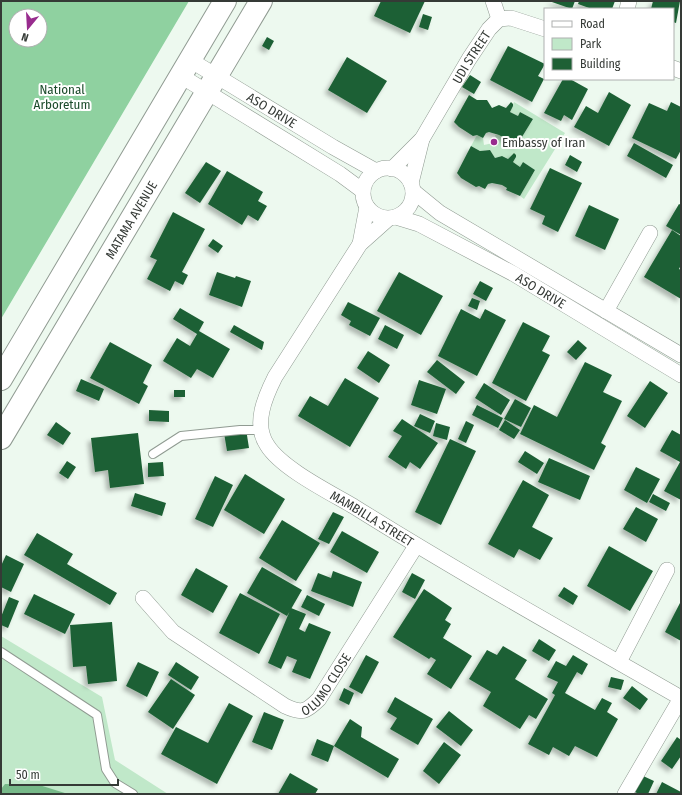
<svg xmlns="http://www.w3.org/2000/svg" width="682" height="795" font-family="'Fira Sans Condensed',sans-serif">
	<defs>
		<filter id="shadow"><feDropShadow dx="-3.5" dy="3.5" stdDeviation="2" flood-color="#0004"/></filter>
	</defs>
	<rect width="100%" height="100%" fill="#edf9ef"/>
	<path fill="#c0e8c9" d="M514,102l51,31 -41,66 -4,-3 15,-26 -12,-8 -3,5 -7,-5 3,-5 -2,-4 -6,6 -6,-3 -7,2 -5,-8 -10,1 -9,-5 6,-11 6,3 1,7 13,-3 -2,-7h4l14,10h4l16,-26 -13,-7 -2,4 -8,-4z
		M1,636l101,61 13,63 53,34h-167z"/>
	<path fill="#8fd1a0" fill-rule="evenodd" d="M1,1h188l-188,318zM16,16h24v24h-24z"/>
	<path fill="#77b989" d="M5,784h31l32,10h-67v-5z"/>
	<path fill="#1e6035" filter="url(#shadow)" d="M381,1h44l-15,32 -36,-17z
		M549,1h26l-3,8z
		M579,1h36l-3,8h-20l-14,-5z
		M653,1h27l-4,22 -3,-1v-13h-22z
		M423,14l9,3 -4,13 -9,-3z
		M267,37l7,4 -5,9 -7,-4z
		M508,46l37,18 -7,12 6,3 -12,23 -42,-22z
		M347,57l40,24 -20,32 -39,-23z
		M470,75l11,7 -7,12 -12,-7z
		M563,79h7l18,10 -16,31 -8,-5 -3,6 -17,-8z
		M609,92l22,13 -22,41 -35,-19 12,-21 12,7z
		M469,95l8,5h10l5,8 7,-3 7,3 5,-6 2,2v2l-3,6 8,4 2,-4 13,7 -16,26 -14,-6 1,-1 -5,-3 -10,-3 -3,1 -3,5 -6,-3 -4,1 -14,-9 -5,-5z
		M671,102l10,5v43l-5,9 -44,-21 17,-35 18,8z
		M634,143l39,22 -7,13 -39,-22z
		M471,146l9,5 10,-1 5,8 7,-2 6,3 6,-6 2,2v2l-3,5 7,5 3,-5 12,8 -15,26 -14,-6 1,-2 -5,-3 -10,-2 -4,1 -3,5 -6,-3 -3,1 -15,-9 -4,-5z
		M570,155l12,7 -5,10 -12,-7z
		M206,162l15,9 -21,32 -15,-10z
		M550,168l32,15 -24,49 -16,-8 3,-8 -15,-7z
		M227,171l36,21 -5,9 9,5 -9,15 -10,-6 -6,10 -34,-21z
		M679,204l2,1v30l-15,-9z
		M589,205l30,14 -14,31 -30,-14z
		M173,212l32,17 -23,43 6,3 -5,10 -8,-4 -5,10 -23,-12 10,-19 -7,-3z
		M672,230l9,6v29l-2,4 2,1v29l-37,-22z
		M213,239l10,7 -5,7 -10,-7z
		M217,272l18,6 1,-2 15,5 -9,26 -33,-12z
		M399,272l44,24 -22,39 -44,-24z
		M480,281l13,7 -7,13 -13,-7z
		M472,298l8,3 -3,9 -9,-4z
		M348,302l32,16 -10,18 -21,-11 2,-4 -10,-6z
		M180,308l24,14 -5,9 31,18 -17,29 -16,-9 -6,9 -28,-17 14,-23 13,8 7,-12 -24,-15z
		M461,309l19,10 5,-10 21,11 -29,56 -39,-20z
		M523,322l27,14 -8,15 8,4 -24,46 -34,-18z
		M234,325l30,17 -2,8 -32,-18z
		M385,325l19,10 -7,14 -19,-10z
		M578,340l9,8 -11,12 -9,-8z
		M110,342l42,23 -9,18 5,3 -9,18 -49,-26z
		M368,351l22,14 -11,18 -22,-15z
		M437,360l28,22 -9,12 -29,-22z
		M585,362l27,13 -9,17 19,9 -21,42 5,3 -12,24 -74,-36 14,-29 23,12z
		M345,378l34,20 -29,49 -52,-31 12,-20 18,10z
		M81,379l23,10 -5,12 -23,-10z
		M419,380l27,9 -9,25 -26,-9z
		M650,381l18,12 -23,35 -18,-12z
		M484,383l26,17 -9,15 -26,-17z
		M174,390h11v7h-11z
		M515,399l16,9 -10,19 -17,-8z
		M477,405l26,13 -5,10 -26,-13z
		M149,410l20,1v11l-20,-1z
		M420,414l15,7 -5,12 -16,-7z
		M402,419l36,24 -18,26 -10,-7 -4,7 -18,-12 14,-21 -9,-5z
		M505,420l15,10 -6,9 -15,-9z
		M466,421l8,4 -8,18 -8,-4z
		M56,422l15,11 -8,12 -16,-10z
		M436,423l14,4 -3,13 -14,-4z
		M246,429l3,19 -22,3 -3,-18z
		M672,430l9,5v65l-17,-9 16,-29 -20,-11z
		M138,433l6,51 -34,4 -2,-18 -13,2 -4,-34z
		M450,439l26,12 -35,74 -26,-13z
		M525,451l19,12 -7,11 -19,-12z
		M549,458l41,18 -10,24 -42,-18z
		M67,461l9,6 -8,12 -9,-6z
		M163,462l1,14 -16,1v-14z
		M636,467l24,12 -13,24 -23,-13z
		M245,474l40,25 -21,35 -40,-24z
		M215,476l18,9 -20,42 -18,-8z
		M523,480l26,15 -17,32 21,11 -13,22 -21,-11 -5,9 -26,-14z
		M135,493l31,10 -4,13 -31,-10z
		M653,494l17,9 -4,8 -17,-9z
		M636,507l22,12 -12,23 -23,-13z
		M333,512l11,5 -15,27 -11,-5z
		M282,520l38,23 -24,38 -37,-23z
		M342,531l37,21 -12,21 -37,-21z
		M37,533l36,21 -6,10 50,29 -7,12 -86,-50z
		M609,546l44,25 -23,40 -43,-25z
		M6,555l18,9 -13,28 -10,-5v-21z
		M262,567l40,23 -15,26 -40,-23z
		M196,568l32,18 -15,27 -32,-18z
		M333,571l29,11 -9,25 -42,-16 7,-18 13,5z
		M412,573l13,7 -10,19 -13,-7z
		M564,587l14,9 -5,9 -15,-9z
		M424,589l28,19 -7,12 6,4 -8,14 29,18 -21,33 -24,-15 9,-14 -5,-3 -2,2 -36,-22z
		M240,593l40,21 -21,40 -40,-21z
		M34,594l41,20 -10,20 -41,-20z
		M307,595l18,9 -6,12 -18,-9z
		M9,597l10,4 -11,27 -7,-3v-8z
		M681,601v40l-16,-9z
		M291,608l15,6 -7,15 6,3 4,-9 22,9 -21,47 -18,-7 5,-12 -10,-4 -6,13 -13,-6z
		M112,622l5,59 -29,3 -2,-18 -13,1 -3,-42z
		M539,639l17,11 -7,11 -17,-10z
		M503,646l24,14 -12,19 33,20 -12,20 -7,-4 -9,14 -37,-23 8,-14 -22,-13 18,-29 10,5z
		M366,655l13,7 -17,32 -13,-7z
		M573,655l15,9 -6,11 -5,-3 -12,21 30,17 7,-12 10,5 -5,9 11,7 -21,38 -22,-11 -6,10 -16,-9 -4,8 -21,-11 27,-49 -3,-2 6,-11 -11,-5 9,-16 10,5z
		M138,662l21,10 -12,25 -21,-11z
		M176,662l23,15 -8,13 -23,-15z
		M611,677l13,3 -3,10 -13,-3z
		M171,679l24,16 -22,34 -25,-17z
		M632,686l16,13 -8,11 -17,-12z
		M344,688l10,5 -5,12 -10,-5z
		M395,697l38,22 -15,26 -28,-16 7,-11 -10,-6z
		M229,703l24,13 -36,68 -56,-30 15,-27 32,16z
		M449,711l24,19 -12,16 -25,-19z
		M264,712l20,8 -12,30 -20,-8z
		M350,719l12,8 -1,10 38,22 -11,19 -54,-32 -6,16 -17,-7 6,-16 17,7z
		M677,737l4,3v16l-9,13 -11,-8z
		M444,742l17,13 -22,29 -16,-13z
		M290,773l28,16 -3,5h-37z
		M641,775l13,6 -6,13h-9l-6,-3z
		M662,782l19,10v2h-25z"/>
	<g fill="none" stroke-linecap="round" stroke-linejoin="round">
		<defs>
			<path id="service" d="M153,454l28,-18 59,-6h22
				M1,652l96,63 9,54 9,14 18,11"/>
			<g id="minor">
				<path d="M493,1l6,18"/>
				<path d="M627,9l2,-8"/>
				<path id="s1" d="M190,60l143,87 43,24"/>
				<path d="M673,68l8,3"/>
				<path d="M181,76l159,98 23,17"/>
				<circle cx="388" cy="193" r="25"/>
				<path id="s2" d="M392,169l30,-30 47,-80 20,-30 10,-10 12,-1 34,11"/>
				<path d="M411,183l11,-44"/>
				<path d="M413,191l27,22 241,142"/>
				<path id="s3" d="M396,217l23,7 95,50 167,101"/>
				<path id="s4" d="M388,219l-28,25 -85,133c-10,20 -22,47 -8,68 14,23 62,47 86,61 107,67 218,129 328,192"/>
				<path d="M360,244l7,-37"/>
				<path d="M606,311l44,-78"/>
				<path id="s5" d="M143,598l30,34 112,74c17,8 21,6 34,-7l97,-153"/>
				<path d="M619,662l48,-92"/>
				<path d="M625,794l56,-96"/>
			</g>
			<g id="secondary">
				<path d="M1,379l224,-378"/>
				<path id="s6" d="M1,438l260,-437"/>
			</g>
		</defs>
		<use href="#service" stroke="#909b92" stroke-width="10"/>
		<use href="#minor" stroke="#909b92" stroke-width="16"/>
		<use href="#secondary" stroke="#909b92" stroke-width="24"/>
		<use href="#service" stroke="#fff" stroke-width="8"/>
		<use href="#minor" stroke="#fff" stroke-width="15"/>
		<use href="#secondary" stroke="#fff" stroke-width="22"/>
	</g>
	<circle fill="#982c8e" stroke="#fff" stroke-width="1.5" cx="494" cy="142" r="4"/>
	<g text-anchor="middle" dominant-baseline="central" stroke-width="4" stroke-linejoin="round" paint-order="stroke">
		<g font-size="13" fill="#353a36" stroke="#fff">
			<text stroke="none"><textPath href="#s2" startOffset="138">UDI STREET</textPath></text>
			<text stroke="none"><textPath href="#s1" startOffset="96">ASO DRIVE</textPath></text>
			<text stroke="none"><textPath href="#s6" startOffset="254">MATAMA AVENUE</textPath></text>
			<text stroke="none"><textPath href="#s3" startOffset="163">ASO DRIVE</textPath></text>
			<text stroke="none"><textPath href="#s4" startOffset="396">MAMBILLA STREET</textPath></text>
			<text stroke="none"><textPath href="#s5" startOffset="234">OLUMO CLOSE</textPath></text>
		</g>
		<g font-size="13" fill="#1b4b2b" stroke="#fff">
			<text x="62" y="89">National<tspan x="62" dy="15">Arboretum</tspan></text>
		</g>
		<g font-size="13" fill="#353a36" stroke="#fff" text-anchor="start">
			<text x="502" y="142">Embassy of Iran</text>
		</g>
	</g>
	<rect width="682" height="795" fill="none" stroke="#353a36" stroke-width="4"/>
	<rect x="544" y="8" width="130" height="72" fill="#ffffff" stroke="#aeb0af"/>
	<rect x="552" y="21" width="20" height="6" fill="#ffffff" stroke="#aeb0af"/>
	<text x="580" y="28" font-size="12" fill="#353a36">Road</text>
	<rect x="552" y="38" width="20" height="12" fill="#c0e8c9" stroke="#aeb0af"/>
	<text x="580" y="48" font-size="12" fill="#353a36">Park</text>
	<rect x="552" y="58" width="20" height="12" fill="#1e6035" stroke="#aeb0af"/>
	<text x="580" y="68" font-size="12" fill="#353a36">Building</text>
	<g transform="translate(28 28) rotate(198)"><circle r="19" fill="#ffffff" stroke="#aeb0af"/>
	<path d="M0-3L7 15L0 10L-7 15Z" fill="#982c8e"/>
	<text y="-6" font-size="11" font-weight="bold" text-anchor="middle" fill="#353a36">N</text>
	</g>
	<path d="M10 779v6h108v-6" fill="none" stroke="#353a36" stroke-width="2"/>
	<text x="16" y="779" font-size="12" fill="#353a36" stroke="#ffffff" stroke-width="3" paint-order="stroke">50 m</text>
</svg>
